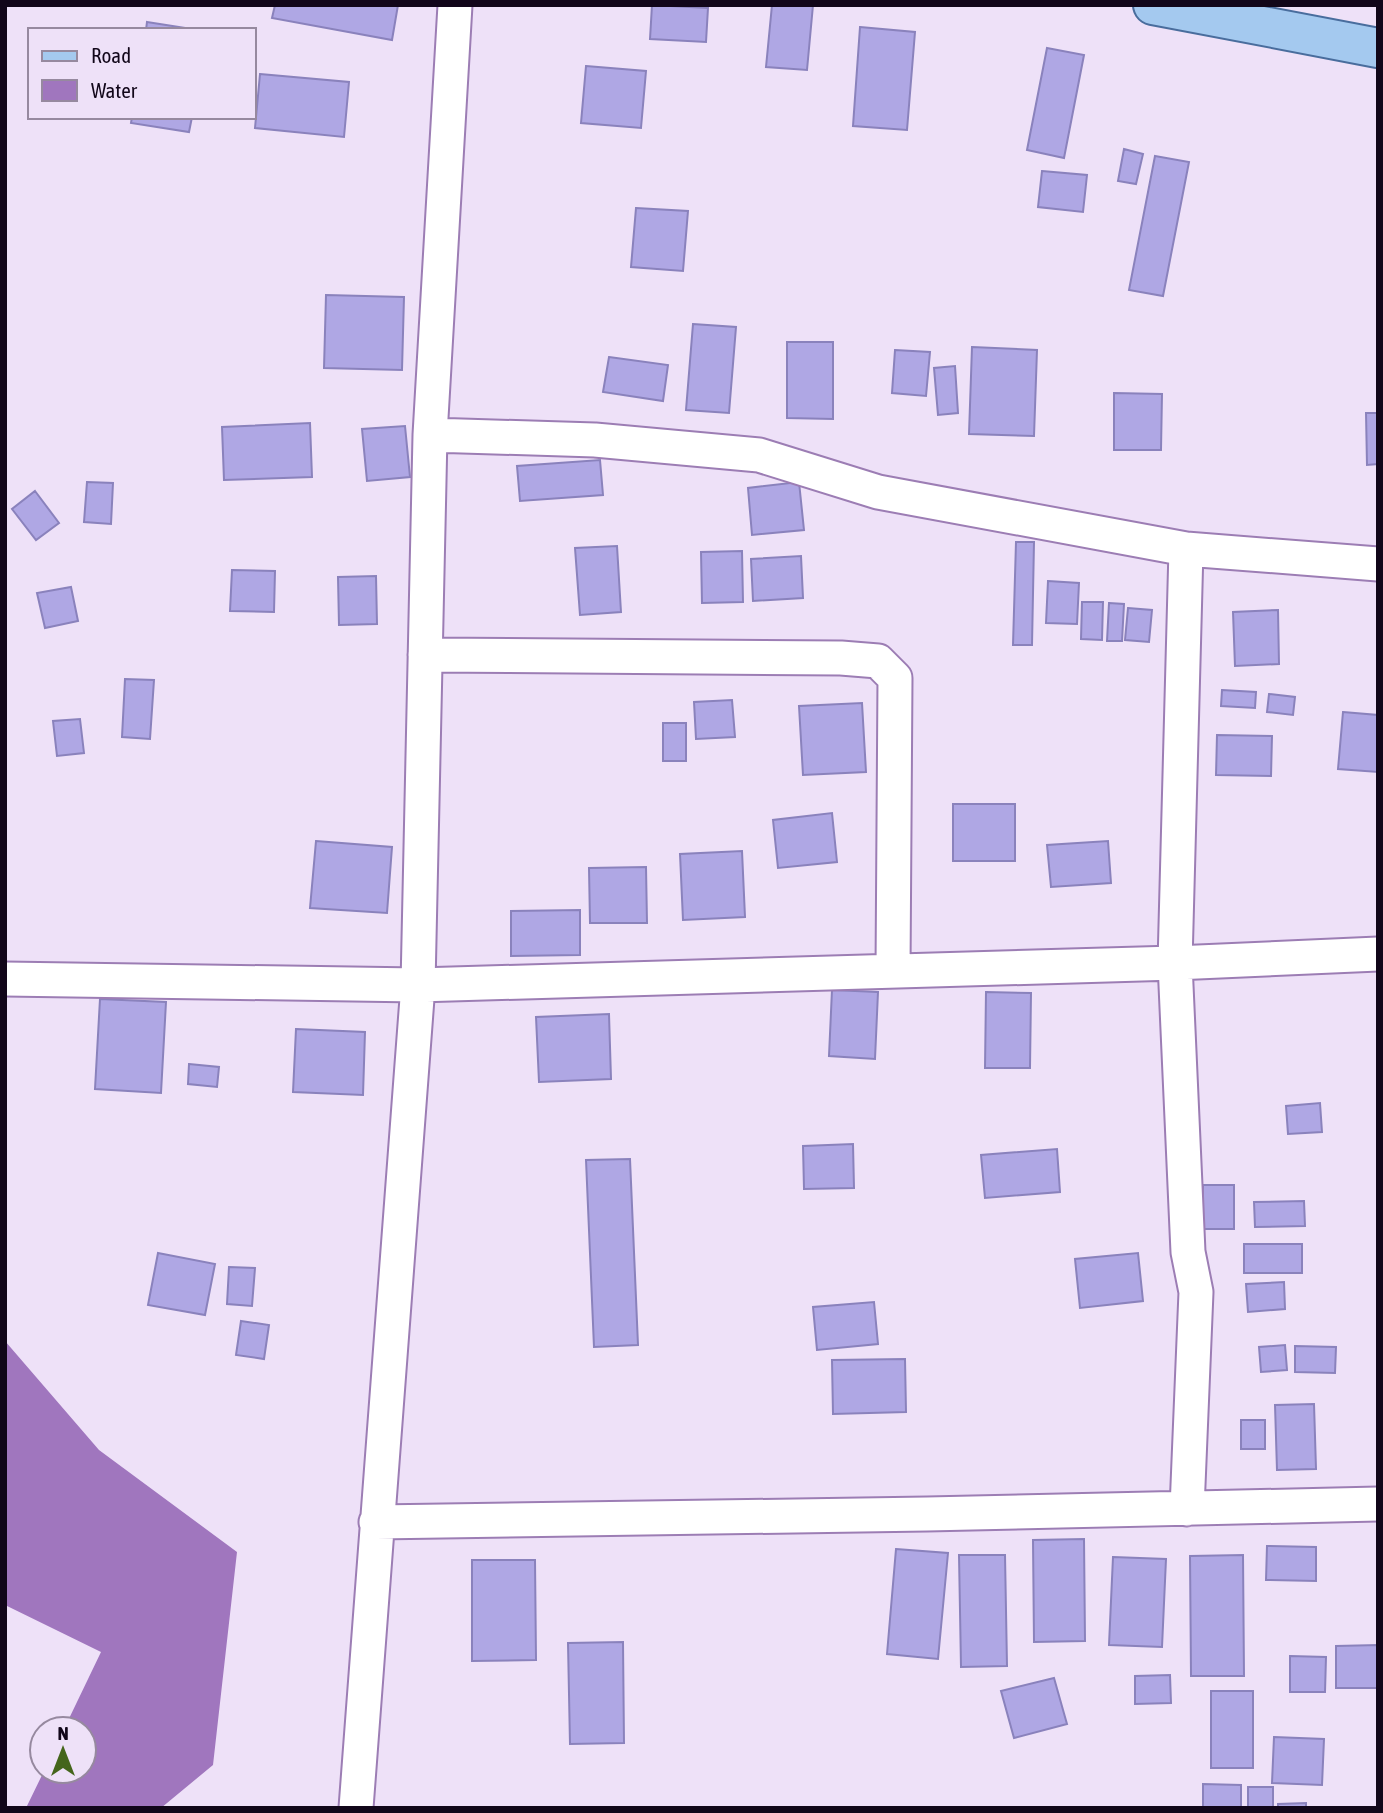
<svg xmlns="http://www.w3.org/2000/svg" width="1383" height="1813" font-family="'Asap Condensed',sans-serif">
	<rect width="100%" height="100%" fill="#eee1f8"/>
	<path fill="#a076be" d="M5,1341l94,109 138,102 -24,213 -52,43h-135l18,-37h40v-42h-20l37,-77 -96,-47z"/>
	<path fill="#afa7e4" stroke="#8a82bc" stroke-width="2" d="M275,5h123l-6,35 -120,-22z
		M652,5l56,3 -2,34 -56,-3z
		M772,5h41l-6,65 -41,-3z
		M147,22l51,8h-52z
		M860,27l55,5 -8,98 -54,-4z
		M1047,48l37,7 -20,103 -37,-8z
		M586,66l60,5 -5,57 -60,-5z
		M260,74l89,8 -5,55 -89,-9z
		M132,117h60l-3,15 -58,-9z
		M1124,149l19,5 -7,30 -18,-3z
		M1155,156l34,6 -26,134 -34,-6z
		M1042,171l45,4 -4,37 -45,-5z
		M636,208l52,3 -5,60 -52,-4z
		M326,295l78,2 -2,73 -78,-2z
		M693,324l43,3 -7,86 -43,-3z
		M787,342h46v77l-46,-1z
		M972,347l65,3 -3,86 -65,-2z
		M895,350l35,2 -4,44 -34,-3z
		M609,357l59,8 -5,36 -60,-9z
		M955,366l3,47 -20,2 -4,-47z
		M1114,393l48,1 -1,56h-47z
		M1366,413h12v51l-11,1z
		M310,423l2,54 -88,3 -2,-53z
		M405,426l5,51 -43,4 -5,-52z
		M600,460l3,35 -83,6 -3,-35z
		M87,482l26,1 -2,41 -27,-2z
		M799,482l5,48 -52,5 -4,-47z
		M35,491l24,32 -23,17 -24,-31z
		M1016,542h18l-2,103h-19z
		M617,546l4,66 -41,3 -5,-67z
		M742,551l1,51 -41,1 -1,-51z
		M801,556l2,42 -50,3 -2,-42z
		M232,570l43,1 -1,41 -44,-1z
		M376,576l1,48 -38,1 -1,-48z
		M1048,581l31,2 -2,41 -31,-1z
		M71,587l7,34 -33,7 -8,-35z
		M1082,602h21l-1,38 -21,-1z
		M1109,603l15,1 -2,37h-15z
		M1128,608l24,2 -3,32 -24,-2z
		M1278,610l1,54 -44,2 -2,-54z
		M125,679l29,1 -4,59 -28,-2z
		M1222,690l34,2 -1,16 -34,-2z
		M1269,694l26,3 -2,18 -26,-3z
		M732,700l3,37 -39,2 -2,-37z
		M862,703l4,69 -63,3 -4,-69z
		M1343,712l35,3v57l-40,-3z
		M80,719l4,34 -27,3 -4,-35z
		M663,723h23v38h-23z
		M1217,735l55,1 -1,40 -55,-1z
		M953,804h62v57h-62z
		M832,813l5,49 -59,6 -5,-48z
		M316,841l76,6 -5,66 -77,-5z
		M1108,841l3,42 -60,4 -4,-42z
		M742,851l3,66 -62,3 -3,-66z
		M646,867l1,56h-57l-1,-55z
		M580,910v45l-69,1v-45z
		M832,990l46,2 -3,67 -46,-3z
		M986,992l45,1 -1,75h-45z
		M100,999l66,3 -5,91 -66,-4z
		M609,1014l2,65 -72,3 -3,-65z
		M296,1029l69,3 -2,63 -70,-3z
		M189,1064l30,3 -2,20 -29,-3z
		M1320,1103l2,29 -34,2 -2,-28z
		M853,1144l1,44 -50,1 -1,-43z
		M1057,1149l3,43 -75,6 -4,-43z
		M630,1159l8,186 -44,2 -8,-187z
		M1203,1185h31v44h-32z
		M1304,1201l1,25 -50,1 -1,-25z
		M1244,1244h58v29h-58z
		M158,1253l57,11 -10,51 -57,-10z
		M1138,1253l5,48 -63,7 -5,-49z
		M229,1267l26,1 -3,38 -25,-2z
		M1284,1282l1,27 -37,3 -2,-28z
		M874,1302l4,42 -61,6 -4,-43z
		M241,1321l28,4 -5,34 -28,-4z
		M1285,1345l2,25 -26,2 -2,-25z
		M1295,1346l41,1 -1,26 -40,-1z
		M905,1359l1,53 -73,2 -1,-54z
		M1314,1404l2,65 -39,1 -2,-65z
		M1241,1420h24v29h-24z
		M1084,1539l1,102 -51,1 -1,-102z
		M1267,1546l49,1v34l-50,-1z
		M896,1549l52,4 -10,106 -51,-5z
		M959,1555h46l2,111 -46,1z
		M1243,1555l1,121h-53l-1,-120z
		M1113,1557l53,2 -4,88 -53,-2z
		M472,1560h63l1,100 -64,1z
		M623,1642l1,101 -54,1 -2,-101z
		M1378,1645v43h-42v-42z
		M1290,1656l36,1 -1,35h-35z
		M1170,1675l1,28 -36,1v-28z
		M1054,1678l13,46 -53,14 -13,-47z
		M1211,1691h42v77h-42z
		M1274,1737l50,2 -2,46 -50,-2z
		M1203,1784l38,1v23h-38z
		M1248,1787h25v21h-25z
		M1306,1803v5h-28v-4z"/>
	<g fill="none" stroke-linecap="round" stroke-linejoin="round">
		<defs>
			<path id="minor" d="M430,435l165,5 164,15 119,37 308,57 192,15
				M1186,549l-11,414 13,289 8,40 -9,217
				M425,655l416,3 37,3 17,17 -2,293
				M5,979l413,6 757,-22 203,-9
				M376,1522l551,-8 451,-10
				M356,1808l62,-823 12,-550 25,-430"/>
			<path id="major" d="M1153,5l225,43"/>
		</defs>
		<use href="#minor" stroke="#9c7db4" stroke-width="37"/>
		<use href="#major" stroke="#496d9d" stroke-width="42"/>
		<use href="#minor" stroke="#fff" stroke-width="33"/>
		<use href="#major" stroke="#a4c9ef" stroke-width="38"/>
	</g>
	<rect width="1383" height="1813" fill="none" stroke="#110619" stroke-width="14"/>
	<rect x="28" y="28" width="228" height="91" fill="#eee1f8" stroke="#96899f" stroke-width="2"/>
	<rect x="42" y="51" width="35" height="10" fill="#a4c9ef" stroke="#96899f" stroke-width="2"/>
	<text x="91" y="63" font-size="21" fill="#110619">Road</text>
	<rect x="42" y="80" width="35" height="21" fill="#a076be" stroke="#96899f" stroke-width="2"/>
	<text x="91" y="98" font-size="21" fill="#110619">Water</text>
	<g transform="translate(63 1750)"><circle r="33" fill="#eee1f8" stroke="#96899f" stroke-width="2"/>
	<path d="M0-5L12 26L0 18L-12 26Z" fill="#44651b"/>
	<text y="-10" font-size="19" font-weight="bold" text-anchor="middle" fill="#110619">N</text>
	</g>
</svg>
